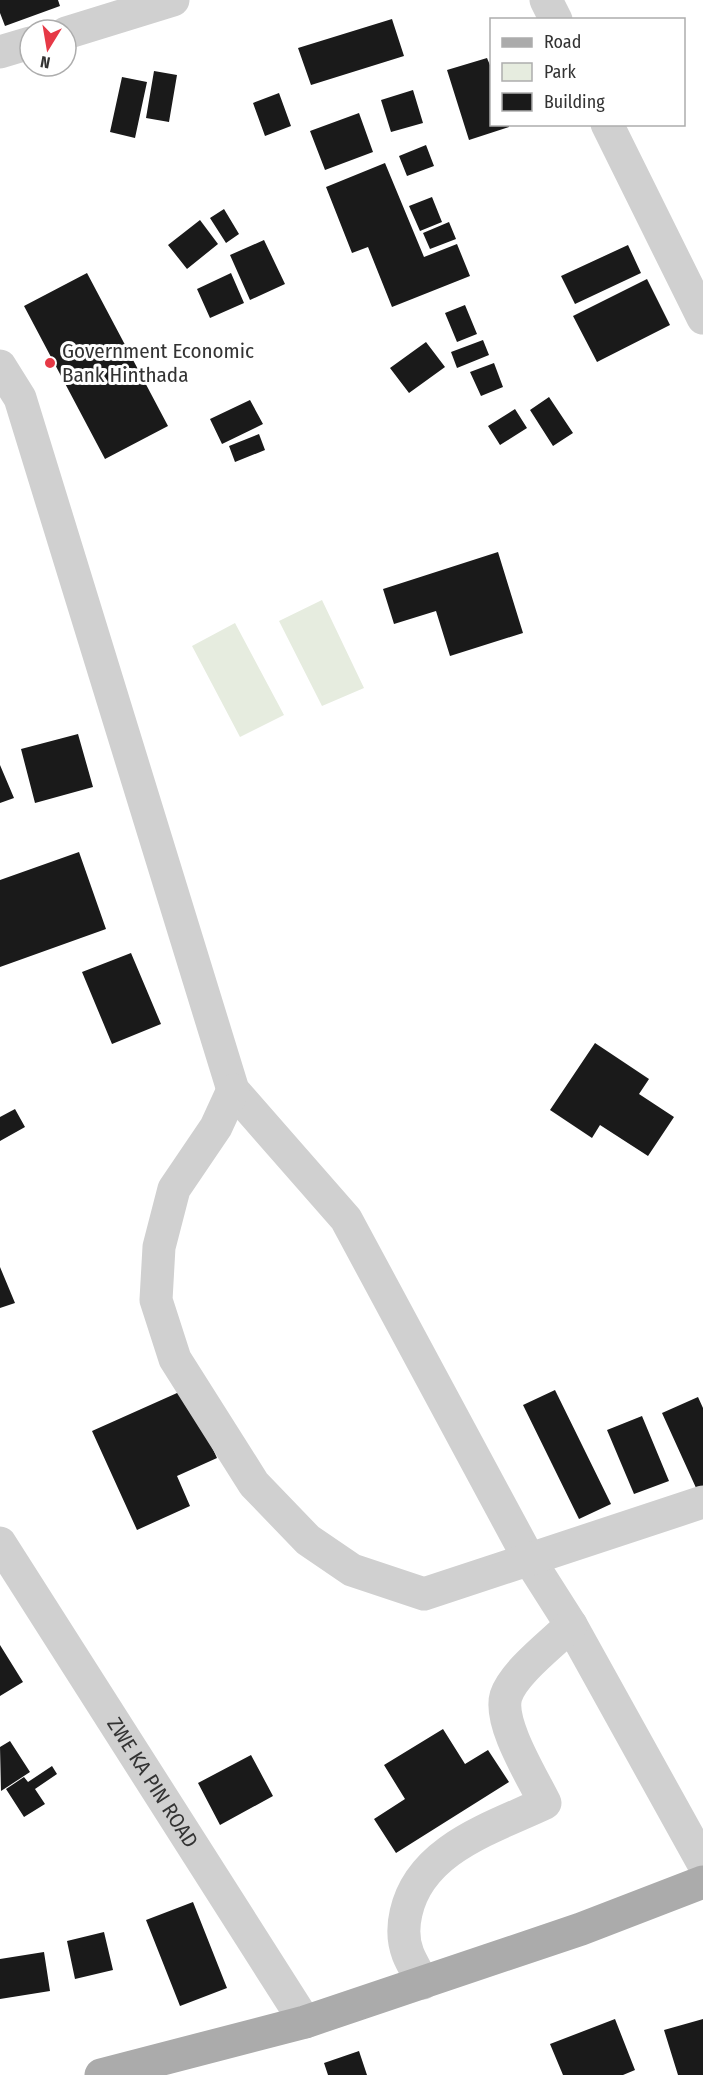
<svg xmlns="http://www.w3.org/2000/svg" width="703" height="2075" font-family="'Fira Sans Condensed',sans-serif">
	<rect width="100%" height="100%" fill="#fff"/>
	<path fill="#e6ecdf" d="M322,600l42,88 -42,18 -43,-85z
		M235,623l49,92 -44,22 -48,-91z"/>
	<path fill="#1a1a1a" d="M0,0h58l2,6 -55,20 -5,-13z
		M392,19l12,37 -93,29 -13,-37z
		M487,58l5,12v54h17v3l-40,13 -22,-70z
		M154,71l23,4 -8,47 -23,-4z
		M122,77l25,5 -12,56 -25,-6z
		M413,90l10,33 -32,9 -10,-32z
		M279,93l12,33 -26,10 -12,-33z
		M359,113l14,39 -48,18 -15,-39z
		M426,145l8,21 -27,10 -8,-20z
		M385,163l39,94 33,-13 13,32 -78,31 -24,-60 -16,6 -26,-66z
		M432,197l10,25 -22,9 -11,-25z
		M224,209l15,25 -13,9 -16,-25z
		M200,220l18,24 -31,25 -19,-24z
		M449,222l7,17 -26,10 -7,-16z
		M264,240l21,44 -35,16 -20,-45z
		M628,245l13,28 -66,31 -14,-28z
		M87,273l81,153 -63,33 -81,-153z
		M231,273l13,30 -34,15 -13,-29z
		M647,279l23,46 -73,37 -24,-46z
		M465,305l12,29 -20,8 -12,-29z
		M483,340l6,15 -32,13 -6,-16z
		M426,342l19,25 -36,26 -19,-25z
		M494,363l9,24 -22,9 -11,-24z
		M549,397l24,36 -20,13 -23,-36z
		M250,400l13,24 -41,20 -12,-25z
		M515,409l12,19 -27,17 -12,-19z
		M259,434l6,16 -30,12 -6,-16z
		M498,552l25,81 -73,23 -14,-45 -42,13 -11,-35z
		M78,734l15,53 -58,16 -14,-54z
		M0,765l14,33 -14,5z
		M79,852l27,77 -106,38v-87z
		M131,953l30,71 -49,20 -30,-72z
		M595,1043l54,36 -10,15 35,23 -26,39 -48,-31 -8,13 -42,-28z
		M15,1109l10,18 -25,14v-24z
		M0,1267l15,36 -15,5z
		M186,1389l31,69 -40,18 13,30 -53,24 -45,-99z
		M555,1390l56,114 -32,15 -56,-114z
		M698,1397l5,11v79l-6,3 -35,-77z
		M642,1416l27,65 -35,13 -27,-64z
		M0,1645l23,37 -23,14z
		M443,1729l22,35 23,-14 21,32 -113,71 -22,-34 31,-20 -21,-34z
		M10,1741l20,31 -29,19 -1,-44z
		M251,1755l22,41 -53,29 -22,-42z
		M52,1766l5,8 -22,15 10,15 -21,13 -18,-28 18,-12 4,5z
		M193,1902l34,86 -47,18 -34,-86z
		M104,1932l9,38 -38,9 -8,-38z
		M44,1952l6,39 -50,8v-40z
		M615,2019l20,51 -12,5h-60l-13,-31z
		M703,2019v56h-25l-14,-45z
		M359,2051l8,24h-39l-4,-12z"/>
	<g fill="none" stroke-linecap="round" stroke-linejoin="round">
		<g stroke="#d0d0d0" stroke-width="33">
			<path d="M546,0l10,20"/>
			<path d="M66,33l107,-33"/>
			<path d="M0,52l30,-9"/>
			<path d="M607,124l96,194"/>
			<path d="M0,366l20,32 213,692 113,129 183,340 42,66 132,238"/>
			<path d="M233,1090l-17,37 -42,62 -15,58 -3,53 19,59 79,125 54,56 44,30 72,24 279,-92"/>
			<path id="s1" d="M0,1543l305,479"/>
			<path d="M423,1983c-5,-10 -11,-19 -15,-29 -5,-13 -5,-28 -2,-41 14,-64 86,-85 139,-110 -12,-25 -47,-80 -39,-107 8,-24 47,-53 65,-71"/>
		</g>
		<path stroke="#ababab" stroke-width="33" d="M101,2075l204,-53 276,-93 122,-47"/>
	</g>
	<circle fill="#e63946" stroke="#fff" stroke-width="2" cx="50" cy="363" r="6"/>
	<g text-anchor="middle" dominant-baseline="central" stroke-width="6" stroke-linejoin="round" paint-order="stroke">
		<g font-size="21" fill="#333" stroke="#fff" text-anchor="start">
			<text x="62" y="351">Government Economic<tspan x="62" dy="24">Bank Hinthada</tspan></text>
		</g>
		<g font-size="21" fill="#333" stroke="#fff">
			<text stroke="none"><textPath href="#s1" startOffset="284">ZWE KA PIN ROAD</textPath></text>
		</g>
	</g>
	<rect x="490" y="18" width="195" height="108" fill="#ffffff" stroke="#adadad" stroke-width="1.5"/>
	<rect x="502" y="38" width="30" height="9" fill="#ababab" stroke="#adadad" stroke-width="1.5"/>
	<text x="544" y="48" font-size="18" fill="#333333">Road</text>
	<rect x="502" y="63" width="30" height="18" fill="#e6ecdf" stroke="#adadad" stroke-width="1.5"/>
	<text x="544" y="78" font-size="18" fill="#333333">Park</text>
	<rect x="502" y="93" width="30" height="18" fill="#1a1a1a" stroke="#adadad" stroke-width="1.5"/>
	<text x="544" y="108" font-size="18" fill="#333333">Building</text>
	<g transform="translate(48 48) rotate(191)"><circle r="28" fill="#ffffff" stroke="#adadad" stroke-width="1.5"/>
	<path d="M0-4.5L10 22L0 15L-10 22Z" fill="#e63946"/>
	<text y="-9" font-size="16" font-weight="bold" text-anchor="middle" fill="#333333">N</text>
	</g>
</svg>
